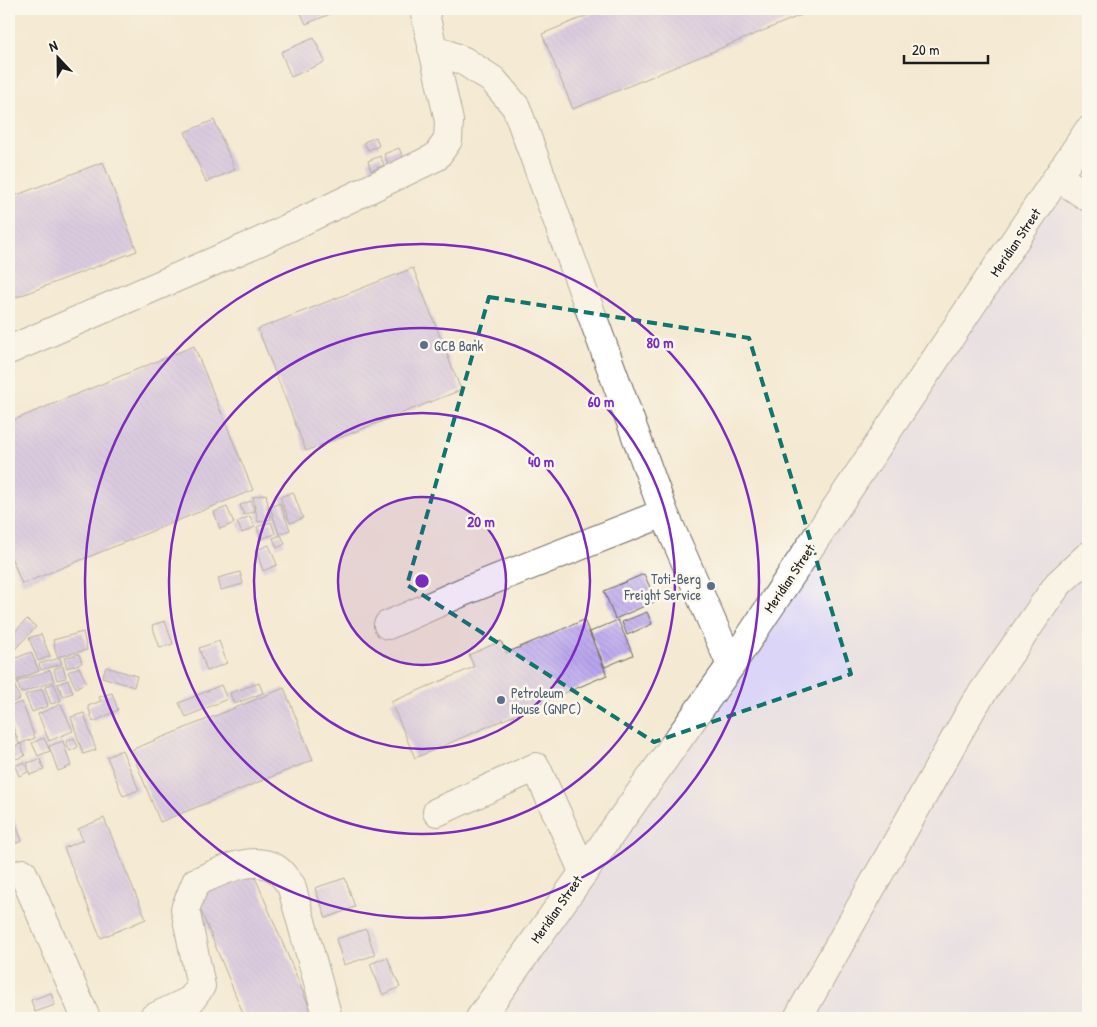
<svg xmlns="http://www.w3.org/2000/svg" width="1097" height="1027" font-family="'Patrick Hand',sans-serif">
	<defs>
		<pattern id="building-back-hatch" width="6" height="6" patternUnits="userSpaceOnUse" patternTransform="scale(1.25)"><rect width="6" height="6" fill="#b9a5ef"/><path d="M-1 5l2 2M0 0l6 6M5-1l2 2" fill="none" stroke="#9e8dcc"/></pattern>
	</defs>
	<rect width="100%" height="100%" fill="#fbf7ec"/>
	<filter id="ink" filterUnits="userSpaceOnUse"><feTurbulence type="fractalNoise" baseFrequency=".02" numOctaves="2"/><feDisplacementMap in="SourceGraphic" scale="10" xChannelSelector="R" yChannelSelector="G"/><feConvolveMatrix kernelMatrix="1 2 1 2 8 2 1 2 1" color-interpolation-filters="sRGB"/></filter>
	<filter id="wash" filterUnits="userSpaceOnUse"><feTurbulence type="fractalNoise" baseFrequency=".0096" numOctaves="4" result="noise"/><feDisplacementMap in="SourceGraphic" scale="20" xChannelSelector="R" yChannelSelector="G"/><feGaussianBlur stdDeviation="1.12" result="paint"/><feColorMatrix in="noise" values="0 0 0 0 0 0 0 0 0 0 0 0 0 0 0 0 0 1.4 0 .05"/><feComposite in="paint" operator="in"/></filter>
	<g filter="url(#wash)">
		<rect width="100%" height="100%" fill="#f4e9d2"/>
		<path fill="#dbd6f7" d="M1088,127v891h-603z"/>
		<g id="blocks">
			<path fill="url(#building-back-hatch)" d="M299,9h43l-36,15z
				M603,9h213l-243,100 -31,-75z
				M314,38l11,24 -34,15 -10,-25z
				M214,120l21,50 -29,12 -21,-50z
				M376,137l3,9 -11,4 -4,-8z
				M399,148l7,17 -15,6 -7,-17z
				M380,156l4,9 -13,6 -3,-10z
				M103,162l34,89 -128,49v-102z
				M413,268l48,122 -155,61 -48,-122z
				M194,346l59,144 -231,94 -13,-32v-130z
				M293,492l10,26 -13,5 -10,-26z
				M266,494l5,25 -13,3 -5,-25z
				M251,501l4,10 -11,4 -4,-10z
				M280,503l10,27 -11,4 -9,-27z
				M227,507l7,16 -14,6 -6,-17z
				M250,516l5,11 -13,6 -5,-11z
				M271,522l4,12 -14,5 -4,-12z
				M281,535l4,9 -8,4 -4,-10z
				M269,545l8,20 -14,6 -7,-21z
				M240,572l3,12 -22,6 -3,-12z
				M644,574l12,27 -41,18 -11,-28z
				M647,612l5,12 -25,11 -5,-13z
				M27,619l9,8 -22,23 -5,-5v-7z
				M584,620l23,55 -192,83 -24,-56 83,-35 -5,-12 32,-14 5,12z
				M618,620l15,35 -28,12 -15,-35z
				M165,621l8,23 -13,4 -8,-23z
				M83,632l4,18 -30,7 -4,-17z
				M41,634l9,22 -12,5 -9,-23z
				M219,641l8,22 -20,8 -8,-23z
				M31,652l8,19 -24,10 -6,-20z
				M79,654l3,9 -15,5 -3,-10z
				M60,658l2,6 -21,6 -2,-6z
				M63,666l3,12 -9,2 -3,-11z
				M79,667l7,15 -10,6 -8,-16z
				M106,667l31,9 -3,11 -32,-10z
				M50,670l4,11 -33,12 -4,-11z
				M11,676l9,23 -10,4 -1,-26z
				M68,680l5,13 -10,3 -5,-12z
				M54,683l7,18 -10,3 -6,-17z
				M259,683l4,10 -29,11 -4,-11z
				M221,685l6,14 -41,18 -7,-14z
				M284,688l29,72 -153,62 -29,-72z
				M42,689l6,17 -16,6 -7,-17z
				M112,693l6,17 -25,12 -5,-16 13,-5 -2,-4z
				M22,702l13,36 -16,6 -10,-29v-9z
				M61,704l12,27 -24,10 -11,-27z
				M84,713l12,37 -13,4 -12,-37z
				M9,728l5,14 -5,2z
				M44,738l6,13 -12,5 -6,-13z
				M74,738l4,9 -8,4 -4,-10z
				M63,741l8,25 -13,5 -9,-25z
				M21,744l4,12 -16,5v-13z
				M122,750l17,40 -16,6 -16,-39z
				M40,759l4,11 -14,5 -3,-12z
				M24,762l4,10 -9,4 -4,-10z
				M12,814l10,27 -13,5v-31z
				M104,818l42,101 -45,19 -37,-90 19,-8 -5,-11z
				M252,870l62,148h-69l-51,-124z
				M345,878l10,29 -29,11 -11,-30z
				M366,929l9,26 -31,10 -8,-26z
				M387,957l13,30 -17,8 -13,-31z
				M51,993l4,12 -20,7 -4,-12z"/>
		</g>
	</g>
	<g filter="url(#ink)">
		<use href="#blocks" fill-opacity="0" stroke="#68645c" stroke-width="1"/>
		<g fill="none" stroke-linecap="round" stroke-linejoin="round">
			<defs>
				<path id="minor" d="M432,48l32,13 29,19 23,27 148,406 67,152
					M1058,177l30,20
					M9,350l252,-109 175,-84 12,-17 1,-19 -25,-112
					M388,625l77,-34 199,-78
					M437,812l99,-45 47,104
					M23,873l63,145
					M153,1018l38,-18 10,-14 -16,-77 11,-27c22,-9 55,-28 79,-14 6,3 11,12 16,17l37,133
					M798,1018l176,-313 84,-121 30,-28"/>
				<path id="major" d="M480,1018l251,-353 357,-534"/>
			</defs>
			<use href="#minor" stroke="#68645c" stroke-width="30"/>
			<use href="#major" stroke="#68645c" stroke-width="30"/>
			<use href="#minor" stroke="#fff" stroke-width="28"/>
			<use href="#major" stroke="#fff" stroke-width="28"/>
		</g>
	</g>
	<path d="M0 0H1097V1027H0ZM489,297l260,41 102,336 -197,68 -247,-157z" fill="#f4e9d2" fill-opacity=".55" fill-rule="evenodd"/>
	<path fill="none" stroke="#0f766e" stroke-width="4" stroke-dasharray="10 6" stroke-linejoin="round" d="M489,297l260,41 102,336 -197,68 -247,-157z"/>
	<circle cx="422" cy="581" r="84" fill="#7b2cbf" fill-opacity=".12"/>
	<g fill="none" stroke="#7b2cbf" stroke-width="2.5">
		<circle cx="422" cy="581" r="84"/>
		<circle cx="422" cy="581" r="168"/>
		<circle cx="422" cy="581" r="253"/>
		<circle cx="422" cy="581" r="337"/>
	</g>
	<g fill="#5c6f8a" stroke="#fbf7ec" stroke-width="2">
		<circle cx="424" cy="345" r="5"/>
		<circle cx="711" cy="586" r="5"/>
		<circle cx="501" cy="700" r="5"/>
	</g>
	<g text-anchor="middle" dominant-baseline="central" stroke-width="5" stroke-linejoin="round" paint-order="stroke">
		<g font-size="14" fill="#1c1c1c" stroke="#fbf7ec">
			<text transform="translate(1015 242) rotate(-56)">Meridian Street</text>
			<text transform="translate(789 578) rotate(-56)">Meridian Street</text>
			<text transform="translate(556 909) rotate(-55)">Meridian Street</text>
		</g>
		<g font-size="14" fill="#4e5e75" stroke="#fbf7ec" text-anchor="start">
			<text x="434" y="345">GCB Bank</text>
			<text x="701" y="578" text-anchor="end">Toti-Berg<tspan x="701" dy="16">Freight Service</tspan></text>
			<text x="511" y="692">Petroleum<tspan x="511" dy="16">House (GNPC)</tspan></text>
		</g>
	</g>
	<circle cx="422" cy="581" r="8" fill="#7b2cbf" stroke="#fbf7ec" stroke-width="2.5"/>
	<g font-size="15" text-anchor="middle" font-weight="bold" fill="#7b2cbf" stroke="#fbf7ec" stroke-width="5" stroke-linejoin="round" paint-order="stroke">
		<text x="660" y="348">80 m</text>
		<text x="601" y="407">60 m</text>
		<text x="541" y="467">40 m</text>
		<text x="481" y="527">20 m</text>
	</g>
	<rect width="1097" height="1027" fill="none" stroke="#fbf7ec" stroke-width="30"/>
	<g transform="translate(58 58) rotate(338)" stroke="#fbf7ec" stroke-width="4" paint-order="stroke">
	<path d="M0-4L9 19L0 12L-9 19Z" fill="#1c1c1c"/>
	<text y="-8" font-size="14" font-weight="bold" text-anchor="middle" fill="#1c1c1c">N</text>
	</g>
	<path d="M904 55v8h84v-8" fill="none" stroke="#1c1c1c" stroke-width="2.5"/>
	<text x="912" y="55" font-size="15" fill="#1c1c1c" stroke="#fbf7ec" stroke-width="4" paint-order="stroke">20 m</text>
</svg>
